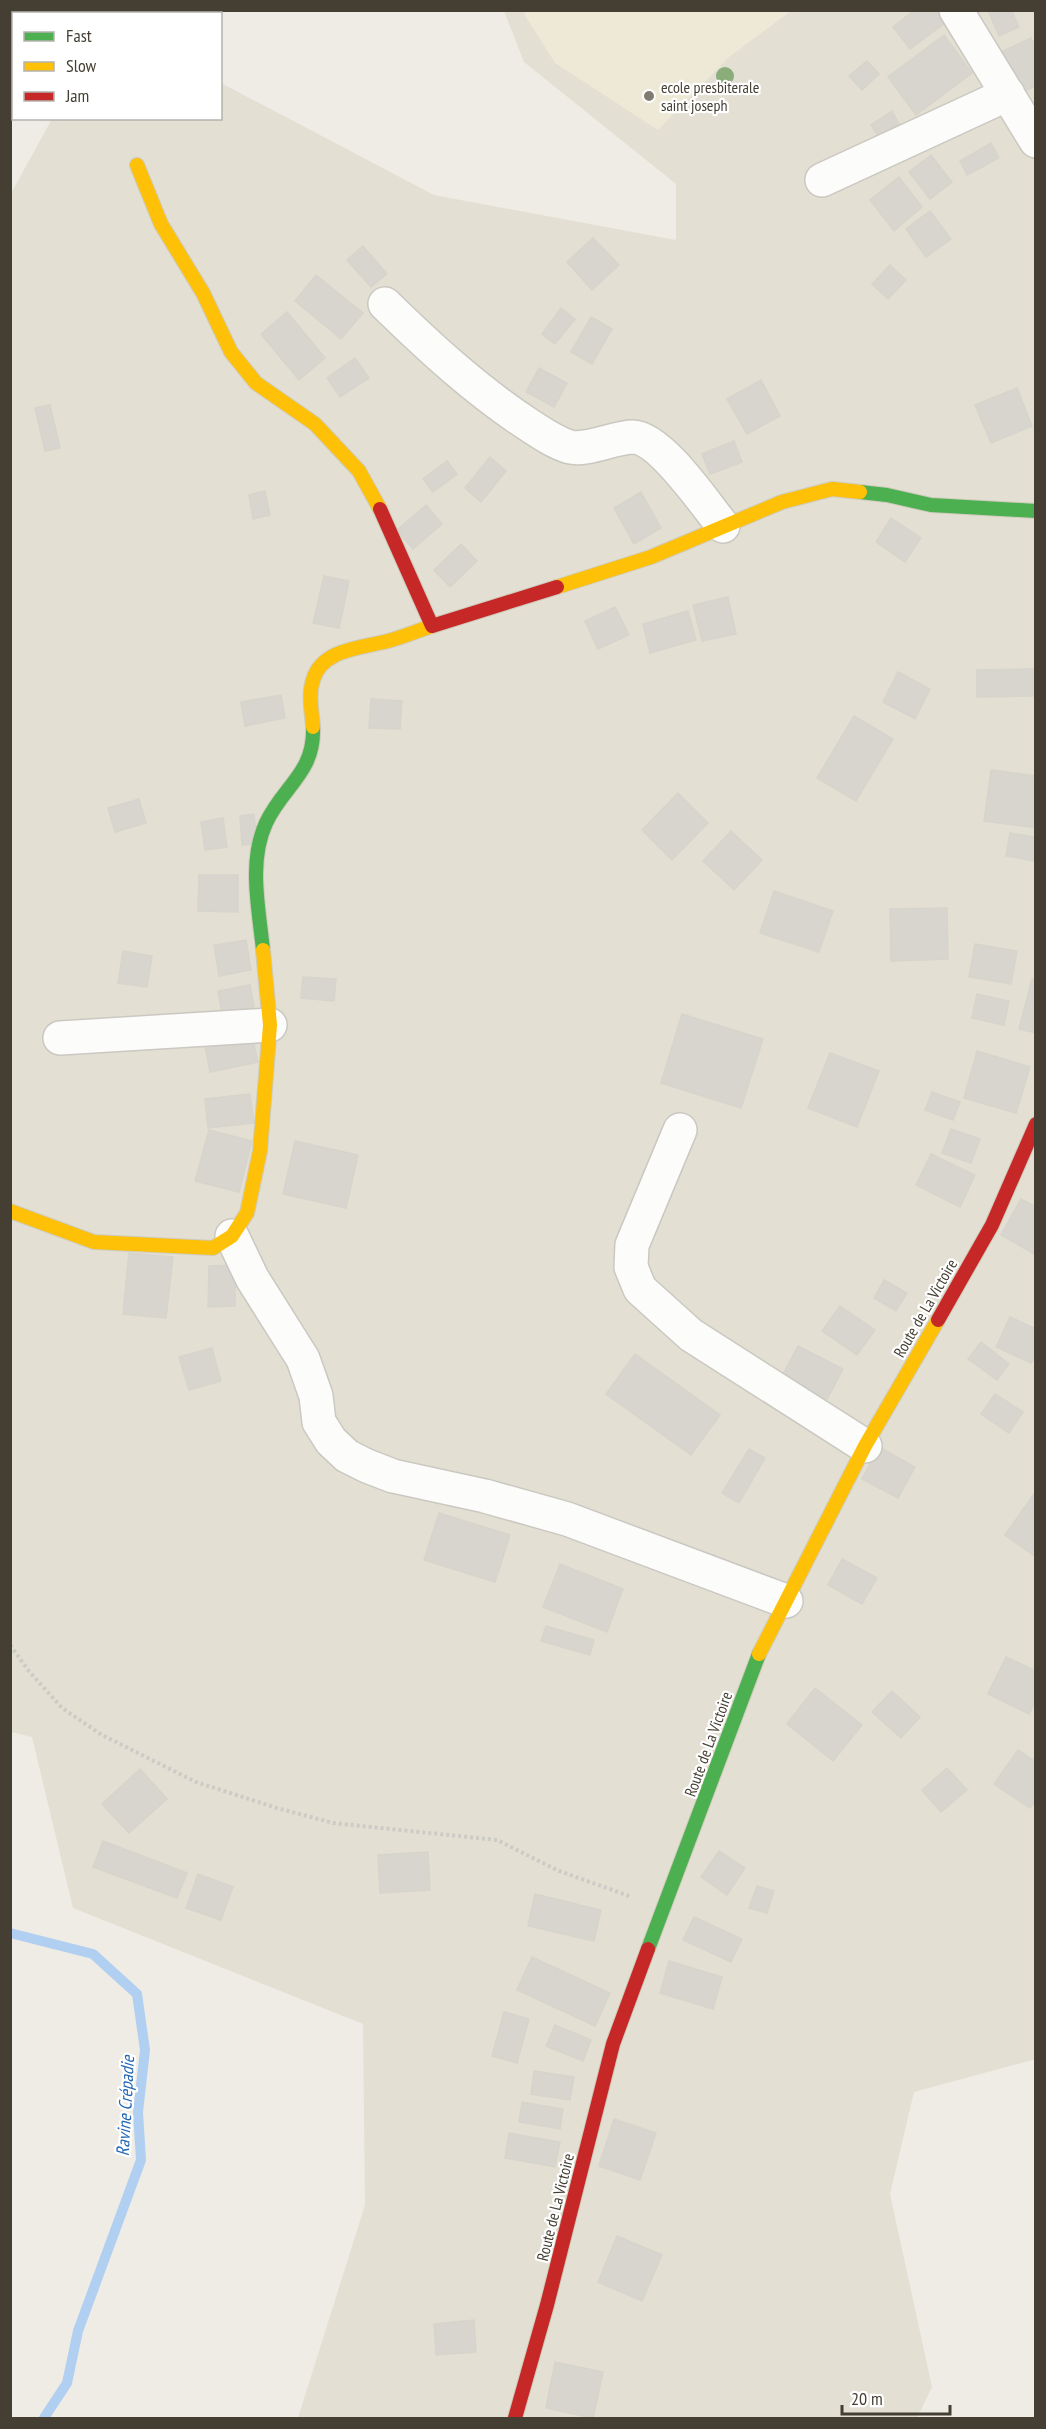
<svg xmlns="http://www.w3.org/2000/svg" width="1046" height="2429" font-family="'PT Sans Narrow',sans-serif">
	<rect width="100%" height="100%" fill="#eeece5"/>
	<path fill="#e3dfd2" d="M504,11h531l1,2048 -122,33 -24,102 42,193 -15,31h-619l67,-213 -2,-181 -290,-116 -41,-171 -21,-5 -1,-1537 42,-76 168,-1 1,-35 213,112 242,45v-56l-152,-122z"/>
	<path fill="#ede9d6" d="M528,11v-1l263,1 -62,46 -71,73 -103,-67 -31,-49z"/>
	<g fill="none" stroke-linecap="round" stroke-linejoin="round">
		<path stroke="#b1cff1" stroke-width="10" d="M10,1933l83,21 44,40 8,56 -7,62 3,48 -63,171 -11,52 -23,35"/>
	</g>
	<path fill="#d7d5ce" stroke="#d6d4cb" stroke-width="1.5" d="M915,10h22l9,12 -36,27 -17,-22z
		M988,10h23l8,17 -20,9z
		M944,35l28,38 -56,42 -28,-38z
		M1031,38l5,9v39l-16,7 -19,-41z
		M867,61l12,13 -17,16 -13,-14z
		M892,111l7,13 -21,12 -7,-11z
		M991,143l8,15 -32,17 -7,-14z
		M931,155l21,27 -22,17 -21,-27z
		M899,177l23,30 -28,24 -24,-31z
		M930,211l21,28 -25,18 -20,-28z
		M593,238l26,27 -27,25 -25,-28z
		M363,246l24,28 -16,13 -24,-27z
		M890,265l16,15 -18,19 -16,-15z
		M316,275l47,38 -22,26 -46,-38z
		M561,308l14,11 -20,25 -13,-10z
		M287,312l38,46 -26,22 -38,-46z
		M591,317l21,12 -20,35 -21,-12z
		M355,358l14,20 -29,19 -13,-19z
		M539,368l28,15 -13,24 -28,-15z
		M761,380l19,36 -33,18 -20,-35z
		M1017,388l15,38 -41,17 -16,-38z
		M50,405l10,43 -15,3 -10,-43z
		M734,441l8,21 -32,12 -8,-20z
		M490,457l16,14 -25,31 -16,-14z
		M447,461l10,13 -24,18 -10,-13z
		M265,491l5,24 -17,4 -4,-24z
		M641,492l20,36 -27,16 -20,-36z
		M426,505l16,19 -29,25 -16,-19z
		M891,518l30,20 -16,24 -29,-20z
		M461,544l16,17 -27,26 -16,-17z
		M324,576l25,5 -10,47 -26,-5z
		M728,597l8,37 -34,7 -9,-36z
		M615,607l14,28 -31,14 -13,-28z
		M688,611l8,29 -46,13 -7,-29z
		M1033,669v27l-56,1v-27z
		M898,672l32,17 -15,30 -32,-17z
		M281,695l4,23 -40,8 -4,-24z
		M371,699l31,2 -2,28 -31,-1z
		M854,716l39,23 -37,62 -39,-23z
		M991,770l45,6v52l-52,-7z
		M678,793l30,30 -36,37 -30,-30z
		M139,799l7,24 -31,9 -7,-24z
		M254,814l3,30 -15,1 -2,-29z
		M223,818l4,29 -22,3 -4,-28z
		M731,831l31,29 -28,30 -31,-29z
		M1010,833l26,4v24l-30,-5z
		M199,875h39v37l-40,-1z
		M774,891l59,20 -14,41 -59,-19z
		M947,908l1,51 -57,2 -1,-52z
		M246,940l5,30 -32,6 -5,-31z
		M975,944l42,7 -6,33 -42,-7z
		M123,951l29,5 -5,31 -29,-4z
		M303,977l33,2 -2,22 -33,-3z
		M1032,979l4,1v53l-17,-4z
		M250,985l5,29 -32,6 -5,-29z
		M977,994l32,7 -5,24 -32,-7z
		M682,1014l81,25 -22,69 -80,-25z
		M251,1030l7,32 -48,10 -6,-32z
		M977,1051l53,16 -14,46 -52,-15z
		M830,1053l49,18 -22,56 -49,-19z
		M932,1092l28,10 -7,18 -28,-10z
		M250,1094l4,29 -46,5 -3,-29z
		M951,1129l29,10 -9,24 -29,-10z
		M209,1130l43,11 -13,51 -44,-11z
		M295,1141l63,14 -12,53 -63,-14z
		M931,1154l44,21 -15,32 -44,-22z
		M1021,1199l15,8v48l-35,-20z
		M129,1253l44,4 -7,61 -43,-4z
		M235,1265v41l-27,1 1,-41z
		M884,1280l23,13 -11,18 -22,-13z
		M840,1306l35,24 -18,25 -35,-24z
		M1010,1317l26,12v26l-5,8 -35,-16z
		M981,1342l28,22 -12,16 -29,-21z
		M798,1346l45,23 -18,34 -45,-23z
		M212,1348l9,33 -32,9 -10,-33z
		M635,1354l85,61 -29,40 -85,-61z
		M995,1394l28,18 -14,21 -28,-19z
		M879,1447l36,20 -17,31 -36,-19z
		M749,1449l16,9 -26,45 -17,-10z
		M1036,1491v66l-31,-22z
		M439,1513l71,22 -15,47 -71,-22z
		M842,1559l35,19 -15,26 -34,-19z
		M560,1564l63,25 -16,43 -64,-25z
		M546,1626l48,14 -4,15 -49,-14z
		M1006,1657l30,14v29l-7,14 -41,-20z
		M815,1688l47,37 -29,36 -46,-37z
		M892,1691l28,26 -19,21 -29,-26z
		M1018,1750l18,12v38l-6,8 -36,-24z
		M947,1768l20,22 -26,22 -19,-22z
		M140,1769l27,30 -38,34 -27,-29z
		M103,1841l84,32 -10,25 -84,-31z
		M719,1851l26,17 -18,27 -26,-18z
		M428,1852l2,38 -50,3 -2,-38z
		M198,1874l35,13 -12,33 -35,-12z
		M757,1886l17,5 -7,22 -18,-5z
		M535,1894l66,16 -7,31 -66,-15z
		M694,1917l48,22 -11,23 -48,-22z
		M532,1957l78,36 -15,33 -78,-36z
		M669,1961l53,16 -9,32 -53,-16z
		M504,2012l25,7 -12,44 -25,-7z
		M555,2025l36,15 -8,21 -37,-15z
		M534,2071l40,6 -4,23 -39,-6z
		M522,2102l41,7 -3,20 -41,-7z
		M614,2119l42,14 -16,47 -41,-14z
		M509,2133l51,9 -5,25 -50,-9z
		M617,2236l45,19 -20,46 -44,-19z
		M474,2320l2,32 -40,3 -2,-31z
		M555,2362l48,10 -10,46 -47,-10z"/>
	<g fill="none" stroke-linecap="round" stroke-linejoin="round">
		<defs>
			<path id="street" d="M956,10l80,131
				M822,180l186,-86
				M385,304c45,44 92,87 144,121 12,8 27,18 41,22 18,4 45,-10 63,-10 28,1 72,67 90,89
				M60,1038l210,-13
				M680,1130l-48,115 -1,22 9,22 51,46 174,111
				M232,1236l20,42 51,81 13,37 3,26 12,19 16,15 20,10 26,10 92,20 82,23 219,82"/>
			<path id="fast" d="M860,492l27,3 44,10 105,6
				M263,950c-4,-41 -15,-88 3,-127 17,-37 49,-50 47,-96
				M648,1949l111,-295"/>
			<path id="slow" d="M137,165l24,59 42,69 28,59 25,31 59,41 44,47 21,38
				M557,587l94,-30 131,-55 50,-13 28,3
				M313,727c-1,-15 -5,-32 0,-47 9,-31 48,-32 75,-39 15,-4 29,-10 44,-15
				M10,1211l84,31 119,6 19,-12 15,-23 13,-62 10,-126 -7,-75
				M759,1654l106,-208 73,-126"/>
			<path id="jam" d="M380,509l52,117 125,-39
				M938,1320l54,-95 44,-101
				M515,2418l32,-113 66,-261 35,-95"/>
		</defs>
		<use href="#street" stroke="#cac8c1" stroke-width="36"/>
		<use href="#fast" stroke="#cecbbc" stroke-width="16"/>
		<use href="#slow" stroke="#cecbbc" stroke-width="16"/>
		<use href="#jam" stroke="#cecbbc" stroke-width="16"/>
		<path stroke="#cdcbc5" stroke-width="4" stroke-dasharray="3 3" stroke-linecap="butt" d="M10,1645l18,25 34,38 40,27 94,47 81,26 56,15 164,17 62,31 73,26"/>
		<use href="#street" stroke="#fcfcfb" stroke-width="33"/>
		<use href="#fast" stroke="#4caf50" stroke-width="14"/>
		<use href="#slow" stroke="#ffc107" stroke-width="14"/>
		<use href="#jam" stroke="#c62828" stroke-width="14"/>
	</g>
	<circle fill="#8aad79" cx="725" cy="76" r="9"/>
	<circle fill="#807c71" stroke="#fff" stroke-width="2" cx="649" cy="96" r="6"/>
	<g text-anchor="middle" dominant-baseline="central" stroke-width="4.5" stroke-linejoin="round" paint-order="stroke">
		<g font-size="16" fill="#443f32" stroke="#fff" text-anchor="start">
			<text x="661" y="87">ecole presbiterale<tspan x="661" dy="18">saint joseph</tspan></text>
		</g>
		<g font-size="16" fill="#443f32" stroke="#fff">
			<text transform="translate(925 1308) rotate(-60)">Route de La Victoire</text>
			<text transform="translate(708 1744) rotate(-70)">Route de La Victoire</text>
			<text transform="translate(555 2207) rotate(-76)">Route de La Victoire</text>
		</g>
		<g font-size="18" font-style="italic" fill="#2367b7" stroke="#fff">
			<text transform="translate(125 2106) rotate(-87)">Ravine Crépadie</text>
		</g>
	</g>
	<rect width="1046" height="2429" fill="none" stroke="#443f32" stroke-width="24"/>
	<rect x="12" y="12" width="210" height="108" fill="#ffffff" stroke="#b4b2ad" stroke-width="1.5"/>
	<rect x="24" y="32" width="30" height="9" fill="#4caf50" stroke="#b4b2ad" stroke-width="1.5"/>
	<text x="66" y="42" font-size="18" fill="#443f32">Fast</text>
	<rect x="24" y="62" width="30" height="9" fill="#ffc107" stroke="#b4b2ad" stroke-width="1.5"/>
	<text x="66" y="72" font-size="18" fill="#443f32">Slow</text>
	<rect x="24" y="92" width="30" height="9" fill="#c62828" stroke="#b4b2ad" stroke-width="1.5"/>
	<text x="66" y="102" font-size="18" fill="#443f32">Jam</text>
	<path d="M842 2405v9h108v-9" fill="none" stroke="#443f32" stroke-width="3"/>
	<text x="851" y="2405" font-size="18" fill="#443f32" stroke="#ffffff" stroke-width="4.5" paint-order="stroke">20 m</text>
</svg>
